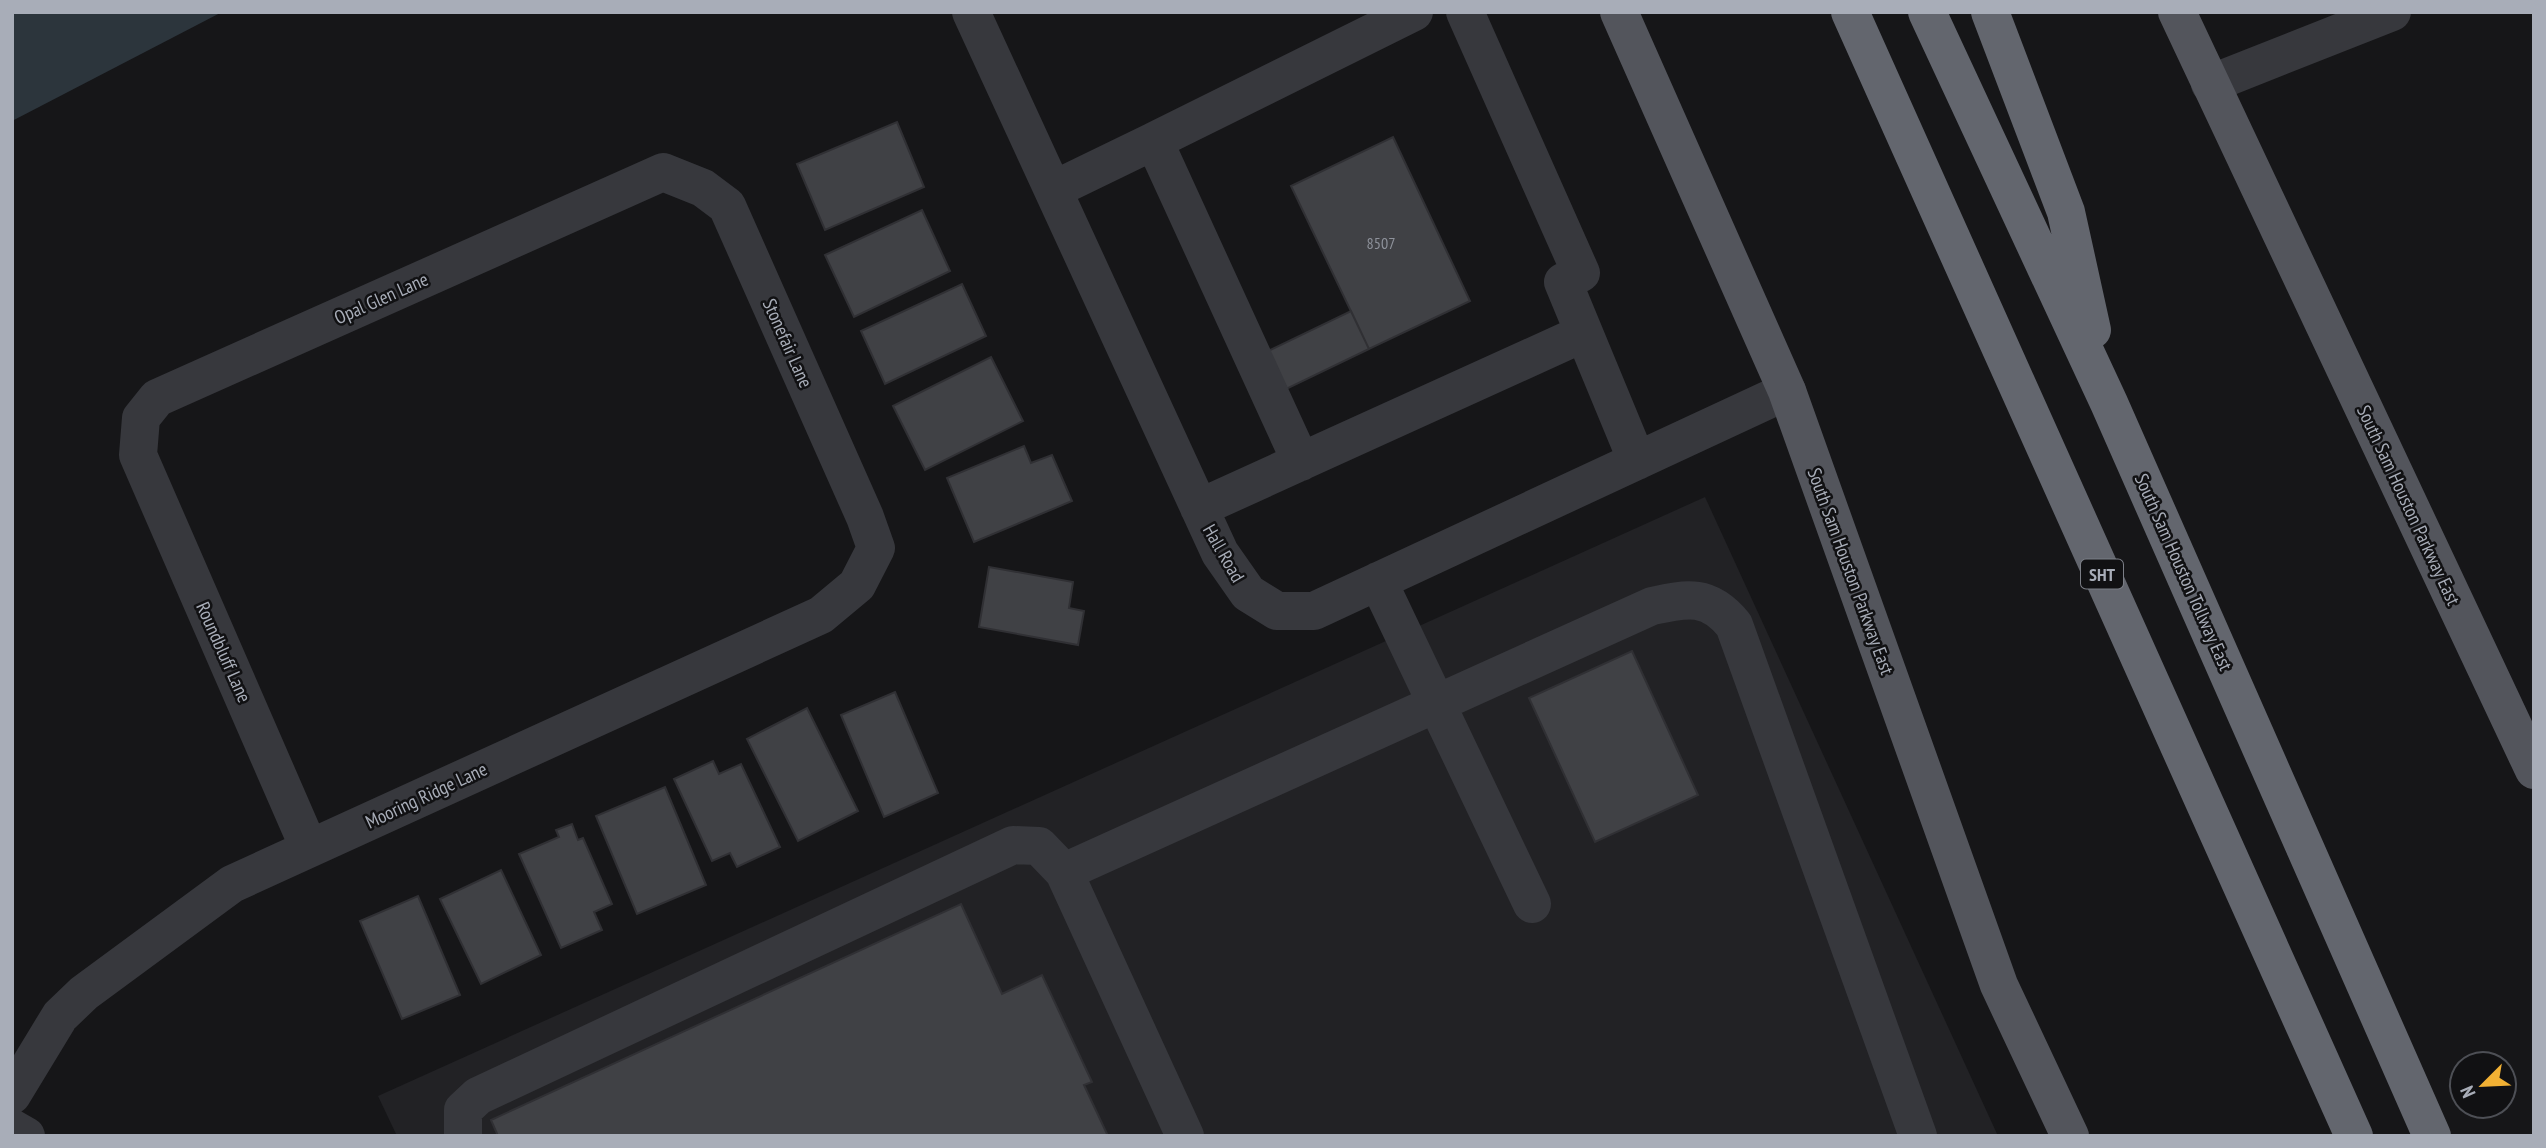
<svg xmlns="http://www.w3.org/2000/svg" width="2546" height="1148" font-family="'PT Sans Narrow',sans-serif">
	<rect width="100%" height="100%" fill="#161618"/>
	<path fill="#222225" d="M1705,497l293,639h-1601l-19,-40z"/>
	<path fill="#2c353c" d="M12,12h210l-210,109z"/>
	<path fill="#404145" stroke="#303034" stroke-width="2" d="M897,122l27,65 -99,43 -28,-66z
		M1393,137l77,164 -101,48 -78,-163z
		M922,210l28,61 -96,46 -29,-62z
		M962,284l24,52 -101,48 -24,-53z
		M1351,311l18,38 -89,43 -18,-38z
		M991,357l32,64 -98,49 -32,-64z
		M1024,446l7,17 21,-8 20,46 -98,41 -27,-64z
		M989,567l84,15 -4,26 15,3 -6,34 -99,-18z
		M1632,651l66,144 -103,47 -66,-144z
		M895,692l43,101 -54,24 -43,-102z
		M807,708l51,103 -60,30 -51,-102z
		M713,761l6,13 22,-10 39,83 -43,20 -7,-14 -18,8 -38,-82z
		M665,787l41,98 -69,29 -41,-98z
		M572,824l6,16 5,-2 29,66 -18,8 8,18 -41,18 -42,-94 40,-17 -3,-7z
		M501,870l40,85 -60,29 -41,-85z
		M418,896l42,99 -58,24 -42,-98z
		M961,904l41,90 40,-19 50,107 -8,3 24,51h-610l-7,-16z"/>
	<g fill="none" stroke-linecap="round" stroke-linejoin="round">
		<path stroke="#37383d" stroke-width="38" d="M971,12l249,541 28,40 29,18h37l473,-220
			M1465,12l116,261 -18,9 74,179
			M2210,84l182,-72
			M1154,141l260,-129
			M1053,190l101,-49 147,321
			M1199,508l385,-175
			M1378,581l154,323
			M1064,872l588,-266c36,-8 57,-12 82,19l184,511
			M12,1095l48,-79 24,-23 148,-109 589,-269 36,-30 19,-37 -11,-31 -138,-311 -24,-18 -40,-16 -506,226 -16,20 -3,37 171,393
			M12,1128l14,8
			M463,1136v-26l15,-14 535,-251 26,1 25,26 121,264"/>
		<path stroke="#53555c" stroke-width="38" d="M1619,12l168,379 212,594 71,151
			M2177,12l357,758"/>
		<path stroke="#63666e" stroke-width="38" d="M1850,12l504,1124
			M1927,12l182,391 323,733
			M1990,12l76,200 26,118"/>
	</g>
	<g text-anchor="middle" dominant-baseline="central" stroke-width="5" stroke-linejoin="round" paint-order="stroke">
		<g font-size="16" fill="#8e929b">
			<text x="1381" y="243">8507</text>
		</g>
		<rect fill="#111113" stroke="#7b7e86" stroke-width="2" x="2081" y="559.5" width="42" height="29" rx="5"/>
		<g font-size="18" font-weight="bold" fill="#a8adb8">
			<text x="2102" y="574">SHT</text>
		</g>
		<g font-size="19" fill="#a8adb8" stroke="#111113">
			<text transform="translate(381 298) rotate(-24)">Opal Glen Lane</text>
			<text transform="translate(788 343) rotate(66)">Stonefair Lane</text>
			<text transform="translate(2409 505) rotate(65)">South Sam Houston Parkway East</text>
			<text transform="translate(1224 553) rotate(60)">Hall Road</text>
			<text transform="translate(1851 571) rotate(70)">South Sam Houston Parkway East</text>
			<text transform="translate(2184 572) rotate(66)">South Sam Houston Tollway East</text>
			<text transform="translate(224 652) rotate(66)">Roundbluff Lane</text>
			<text transform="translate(426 795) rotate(-25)">Mooring Ridge Lane</text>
		</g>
	</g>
	<rect width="2546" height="1148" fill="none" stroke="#a8adb8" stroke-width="28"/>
	<g transform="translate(2483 1085) rotate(246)"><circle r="33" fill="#111113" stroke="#4d4f55" stroke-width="2"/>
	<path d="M0-5L12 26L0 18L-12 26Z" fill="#f2b134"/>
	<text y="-10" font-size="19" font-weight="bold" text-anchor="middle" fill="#a8adb8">N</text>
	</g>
</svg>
